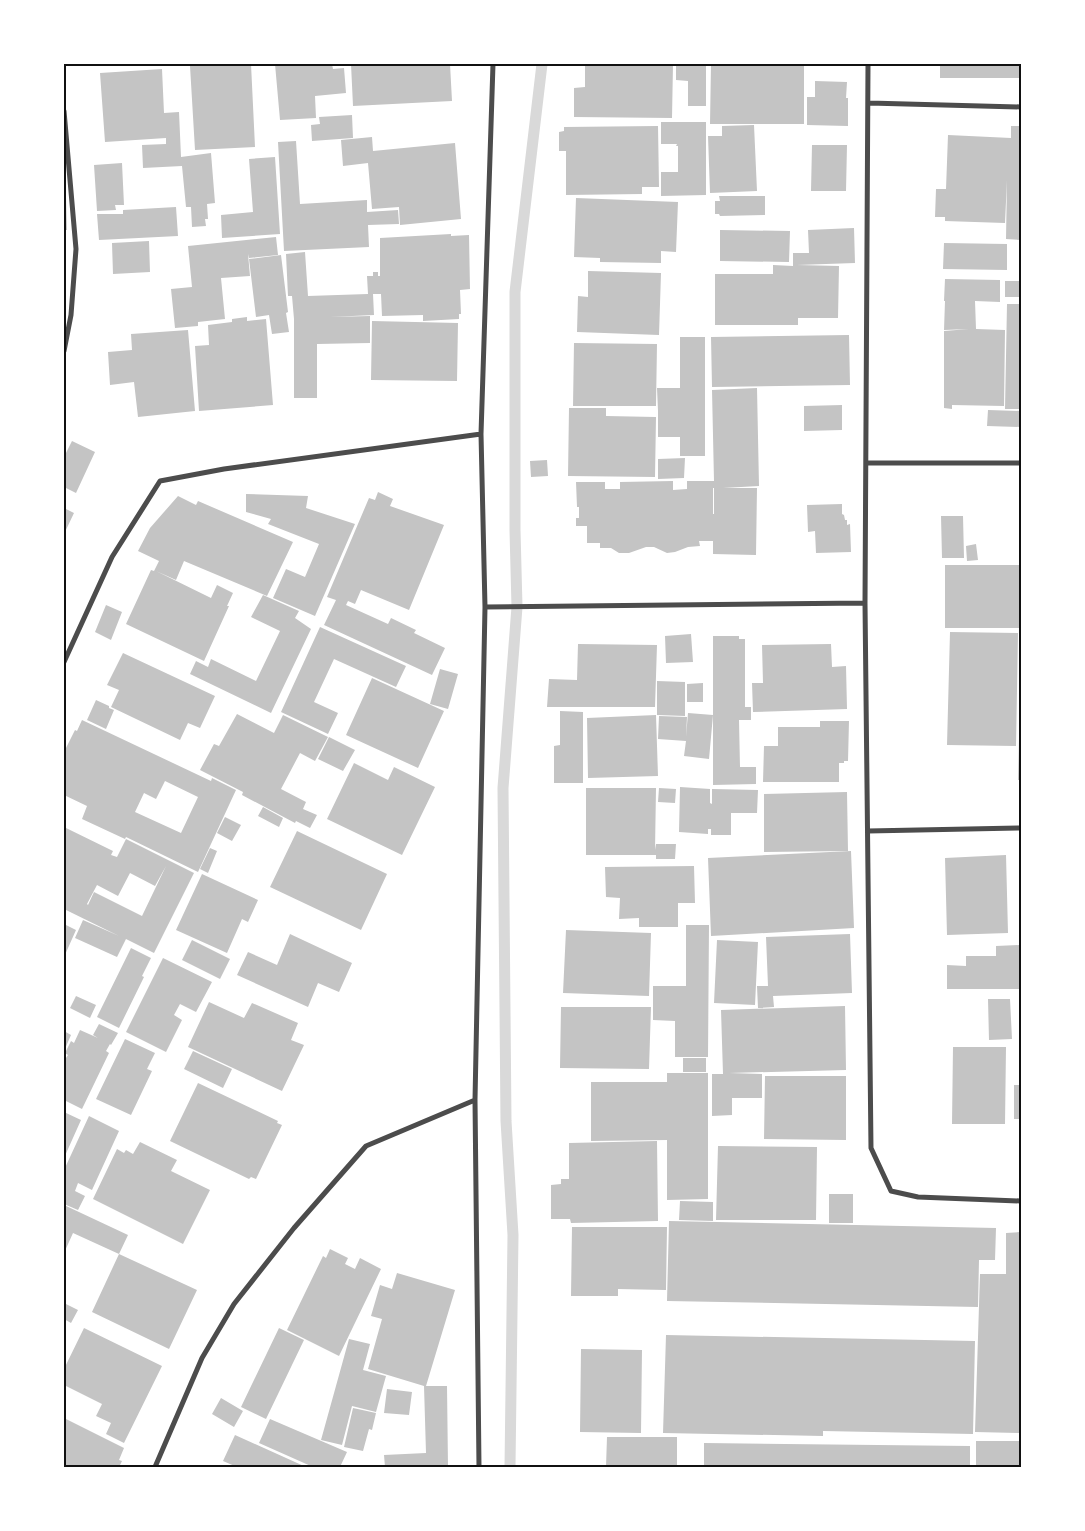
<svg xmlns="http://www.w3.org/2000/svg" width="1085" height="1531" font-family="'PT Sans Narrow',sans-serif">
	<rect width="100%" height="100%" fill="#fff"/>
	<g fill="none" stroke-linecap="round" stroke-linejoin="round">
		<path stroke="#d9d9d9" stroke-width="11" d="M510,1467l3,-232 -7,-114 -3,-333 14,-181 -2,-77v-238l27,-228"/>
	</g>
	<path fill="#c4c4c4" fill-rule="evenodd" d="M230,64h21l4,83 -60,3 -5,-84z
		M275,64h57l1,5 11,-1 2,25 -31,3 1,22 -36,2z
		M351,64h99l2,37 -99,5z
		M585,64h88l-1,54 -98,-1v-29l11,-1z
		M676,64h30v42h-18v-25l-12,-1z
		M711,64h93v60h-94z
		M940,64h81v14h-81z
		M162,69l2,44 15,-1 2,45 30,-4 4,50 -8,1 1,15h-3l1,7 -14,1 -1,-20h-5l-4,-41 -39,2 -1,-23 24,-1v-6l-61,4 -5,-69z
		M815,81l32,1 -1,16h2v28l-41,-1v-28h8z
		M352,115l1,23 -41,3 -1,-16 9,-1 -1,-7z
		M661,122h45v73l-45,1v-24h17v-26h-2l1,-2h-16z
		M754,125l3,66 -47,2 -2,-57h14v-10z
		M658,126l1,61h-17v7l-76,1v-44h-7v-19l5,-1v-4z
		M1011,126h10v114l-15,-1 1,-59 -2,43 -60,-2v-4h-10l1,-28h10l2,-54 63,3z
		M372,137l1,14 82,-8 6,76 -61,6 -1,-18 -27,2 -4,-46 -25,3 -2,-26z
		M296,141l4,63 67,-4v12l31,-2 1,14 -31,1 1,22 -85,4 -6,-109z
		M812,145h35l-1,46h-35z
		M275,157l5,77 -58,4 -1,-23 32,-3 -4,-53z
		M122,163l2,42h-9l1,5 -19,1 -3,-46z
		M719,196h46v19l-45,1 -1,-2h-4v-13h5z
		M64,197h2l1,33h-3z
		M576,198l102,4 -2,50 -15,-1v12l-61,-1v-4l-26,-1z
		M176,207l2,29 -79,4 -2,-26h26v-4z
		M854,228l1,35 -58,2 42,1 -1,52h-40v7h-83v-51h58v-9l20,1v-13h16l-1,-23z
		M720,230l70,1 -1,31 -69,-1z
		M451,234v2l18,-1 1,54 -10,1 1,24h-2v5l-36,2v-6l-41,1 -1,-22h-8l1,21 -44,2 40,-1v27l-53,1v54h-23v-79l-2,-23h-4l-2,-42 19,-2 3,44 60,-2 -1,-18h6v-4h5v4h2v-38z
		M276,237l2,18 -29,3 -1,-4 2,22 -29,2 4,41 -27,3v4l-23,2 -4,-39 21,-2 -4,-41z
		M149,241l1,31 -37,2 -1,-31z
		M944,243l63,1v26l-64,-1z
		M281,255l7,57 -2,1 3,19 -17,2 -3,-19 -13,2 -7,-58z
		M588,271l73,2 -2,62 -82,-3 1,-36 10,1z
		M945,279l55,1v22l-25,-1 1,28 29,1 -1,76 -52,-1v4l-8,-1v-77l25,-2 -25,1 1,-29h14h-15z
		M1005,281h15v16h-15z
		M1007,304h14v105h-16z
		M247,317v4l19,-2 7,86 -74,6 -4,-65 14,-1 -1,-20 24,-3v-3z
		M372,321l86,2 -1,58 -86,-1z
		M188,330l7,81 -57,6 -4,-35 -24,3 -2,-33 24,-2 -1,-16z
		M849,335l1,50 -138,2 -1,-50z
		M680,337h25v119h-25v-19h-22v-26h22h-22l-1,-23h23z
		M574,343l83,1 -1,62h-83z
		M757,388l2,98 -36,2h34l-1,67 -43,-1v-13h-14l1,5 -12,1 -13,5 -8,1 -13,-6h-8l-17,6h-10l-8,-5h-11v-5h-13v-17h-11v-8h3v-11h-2l-1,-25h29v7h15v-7l53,-1v9l14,-1v-8h27l-2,-91zM713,488h1v26h-1z
		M842,405v25l-38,1v-25z
		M569,408h37v8l50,1 -1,60 -87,-1z
		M988,410l33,1v16l-34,-1z
		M72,441l23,11 -19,41 -12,-6v-30z
		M685,458l-1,20 -26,1v-20z
		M547,460l1,16 -17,1 -1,-16z
		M378,492l15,7 -3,7 54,19 -35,85 -48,-20 -6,14 -7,-3 -2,4 42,19 3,-6 25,12 -2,3 31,15 -13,27 -108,-50 12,-25 -9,-3 42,-99 6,2z
		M246,494l62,2 -2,12 49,16 -40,92 -42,-18 13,-29 19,8 14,-33 -51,-20 3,-5 -25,-7z
		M178,496l18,9 2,-4 95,41 -26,54 -83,-35 -8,19 -20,-9 55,27 6,-13 16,8 -6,13h2l-25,55 -78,-37 25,-54 3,1 5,-10 -21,-10 12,-23z
		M842,504v10l2,1 1,5h2v5l3,-1 1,28 -35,1 -1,-22 -7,1 -1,-27z
		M64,508l10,5 -10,21z
		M941,516h22l1,42h-22z
		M976,544l2,16 -11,1 -1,-15z
		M945,565h75l-1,63h-74z
		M263,595l36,16 -4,7 16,11 -40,84 -81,-39 6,-13 12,6 3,-8 45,22 24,-50 -29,-14z
		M106,605l16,7 -11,28 -16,-8z
		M320,627l86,39 -10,21 -62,-28 -20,43 24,11 -10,21 -47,-22z
		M950,632l68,1 -2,113 -69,-1z
		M691,634l2,28 -27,1 -1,-27z
		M713,636h26v3h6v68h6v13h-12l1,47h16v17l-43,1z
		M578,644l79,1 -2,62h-108l2,-28 28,1z
		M831,644l1,23 14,-1 1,43 -94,3 -1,-29h11l-1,-38z
		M123,653l92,43 -15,32 -12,-5 -8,17 -69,-33 8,-17 -12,-5z
		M440,669l18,5 -10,35 -18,-5z
		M372,678l72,33 -26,57 -72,-33z
		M657,681l28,1v34l-28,-1z
		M703,683v19h-16v-18z
		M1020,696h1v84h-3z
		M96,700l13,6v2l5,2 -8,19 -19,-9z
		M560,711l23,1v71h-29v-37l6,-1z
		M688,713l25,2 -4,44 -25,-3 2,-15 -28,-2 1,-23 28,1 -1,20z
		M237,714l37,19 9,-18 45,22 -13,24 -15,-8 -19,36 25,13 -3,7 14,6 -7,13 -14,-7 -1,2 -53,-28 1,-3 -43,-22 14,-26 5,2z
		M656,715l2,61 -70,2 -1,-60z
		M82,720l129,61 1,-3 24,12 -38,82 -72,-35 -1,2 -43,-20 5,-13 -23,-11v-43l11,-22 2,1zM165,781l33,16 -17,36 -46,-21 9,-19 12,6z
		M820,721h29l-1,40h-4v2h-5v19h-76l1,-36h14v-19h42z
		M329,737l26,13 -12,21 -25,-12z
		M354,763l34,17 6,-13 41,20 -33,68 -75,-36z
		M680,787l30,2v14l2,1v-15l46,1 -1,23h-26v22h-20v-6h-3v5l-29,-2z
		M586,788h70l-1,62 1,-6h20l-1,15h-19v-4h-70z
		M659,788l17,1 -1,14 -17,-1z
		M847,792l1,59 -84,1v-58z
		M263,807l20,11 -4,9 -21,-11z
		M225,817l16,8 -9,16 -15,-8z
		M64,827l49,24 -2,4 6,2 9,-18 68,34 -40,80 -28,-14 -9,18 -42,-19 8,-18 36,16 -55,-27zM166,866l-24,50 -48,-24 -6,13 -1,-1 10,-19 21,11 12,-23 25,13z
		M297,831l90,43 -26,56 -91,-43z
		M210,848l7,3 -9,22 -8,-4z
		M851,851l3,77 -143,8 -3,-78z
		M1006,855l2,78 -61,2 -2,-77z
		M694,866l1,37h-17v24h-39v-9l-20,1 1,-21 -14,-1 -1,-30z
		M202,874l56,26 -10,22 -6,-3 -15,34 -51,-23z
		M64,924l12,6 -12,27z
		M686,925h23l-1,132h-33v-36l-22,-1v-34h33z
		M566,930l85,3 -2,63 -86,-3z
		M290,934l62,29 -13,29 -21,-9 -10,24 -71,-32 11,-23 29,13z
		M850,934l2,59 -79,3 1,11 -16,1 -1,-22h11l-2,-49z
		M192,940l38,19 -10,20 -38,-19z
		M717,940l41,2 -3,63 -41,-2z
		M1019,945v44h-72v-24l19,1v-10h30v-10z
		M131,948l20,10 -9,18 2,1 -25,51 -22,-11z
		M163,958l49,24 -16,30 -16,-8 -6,11 8,5 -16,32 -40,-20z
		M76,996l20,9 -6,13 -20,-10z
		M988,999h22l2,40 -23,1z
		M209,1002l35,16 8,-15 46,20 -7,17 13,5 -22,46 -94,-44z
		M845,1006l1,64 -117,3 33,1v24h-30v17l-20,1v-42h11l-2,-64z
		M561,1007h90l-2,62 -89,-1z
		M99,1024l19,9 -7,12 -1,-1 -4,7 3,2 -27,56 -18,-9v-39l4,-6 -3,-2 6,-12 3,2 6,-13 18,8 -5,-3z
		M64,1031l7,4 -7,16z
		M125,1039l30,14 -8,16 5,2 -21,44 -35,-16z
		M953,1047h53l-1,77h-53z
		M193,1051l39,18 -9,19 -39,-19z
		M683,1058h23v14h-23z
		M1020,1058h1v19h-2z
		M667,1073h41v126l-41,1v-60l-76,1v-59h76z
		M765,1076h81v64l-82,-1z
		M198,1083l80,38 -1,2 5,2 -26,54 -5,-2 -2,2 -79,-38z
		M1014,1085h7v34h-7z
		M64,1112l17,8 -17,38z
		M89,1116l30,15 -27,59 -14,-7 -3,8 10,5 -7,14 -14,-6v-34z
		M657,1141l1,80 -87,2 -1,-4h-19v-34l10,-1v-5h8v-36z
		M140,1142l37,18 -6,11 39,19 -27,54 -90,-45 24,-50 7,4 2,-3 7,4z
		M718,1146l99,1 -1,73h-100z
		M829,1194h24v29h-24z
		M680,1201l33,1v19l-34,-1z
		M64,1205l64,30 -9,19 -46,-21 -9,20z
		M669,1221l327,7 -1,32h-16l-1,47 -311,-6z
		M572,1227h95l-1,63 -48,-1v7h-47z
		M1021,1232v201l-46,-1 5,-158h26v-41z
		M330,1249l18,9 -3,6 10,5 5,-11 21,11 -42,87 -52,-26 36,-74 3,2z
		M119,1254l78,36 -28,59 -77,-37z
		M397,1273l58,17 -29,96h21l1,81h-63l-1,-12 42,-2 -2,-67 -56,-17 14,-50 -11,-3 9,-31 12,4z
		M64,1303l14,7 -7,13 -7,-4z
		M84,1328l78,38 -38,77 -18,-9 5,-11 -15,-7 6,-12 -38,-19v-16z
		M279,1328l25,12 -38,79 -25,-12z
		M666,1335l309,6 -2,93 -150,-3v5l-160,-3z
		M349,1339l21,5 -7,26 23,6 -10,36 -24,-6 -10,39 -21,-5z
		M581,1349l61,1 -1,83 -61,-1z
		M387,1389l25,3 -3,23 -25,-2z
		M221,1398l22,13 -9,16 -22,-13z
		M353,1408l23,5 -4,17 -3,-1 -6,22 -19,-4z
		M64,1418l60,30 -5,12 3,1 -3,6h-55z
		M270,1419l77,33 -7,15h-27l-54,-24z
		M235,1435l71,32h-69l-14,-6z
		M607,1437h70v30h-71z
		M976,1441h45v26h-45z
		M704,1443l266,3v21h-266z
		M572,1465l19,1v1h-19z"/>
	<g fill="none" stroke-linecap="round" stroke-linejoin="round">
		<path stroke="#4c4c4c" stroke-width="5" d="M868,64l-3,539 6,545 20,43 27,6 103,4
			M869,103l152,4
			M64,111l12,138 -5,66 -7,36
			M866,463h155
			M485,607l380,-4
			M64,662l48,-105 48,-76 64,-12 257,-35
			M868,831l153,-3
			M155,1467l47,-109 32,-54 60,-76 72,-82 109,-46
			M479,1467l-4,-367 10,-493 -4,-173 12,-370"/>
	</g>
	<rect width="1085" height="1531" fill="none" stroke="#ffffff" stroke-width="130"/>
	<rect x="65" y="65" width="955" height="1401" fill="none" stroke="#111" stroke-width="2"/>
</svg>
